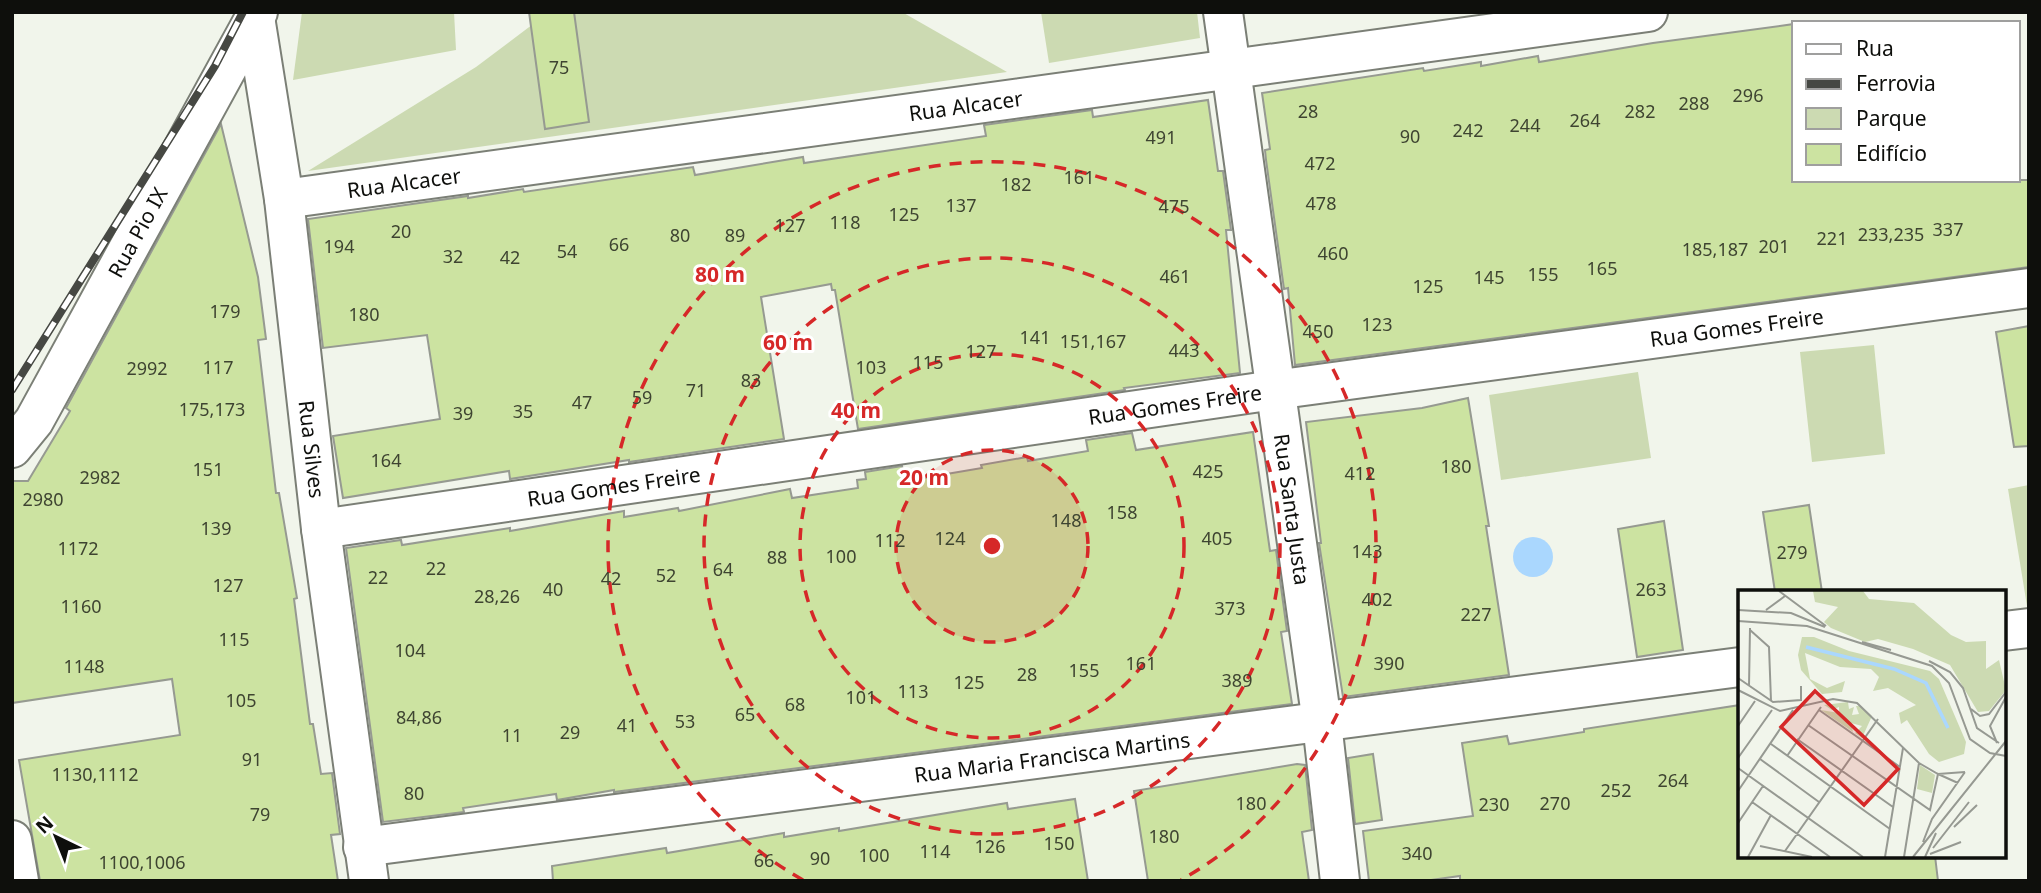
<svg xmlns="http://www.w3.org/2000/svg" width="2041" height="893" font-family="'Noto Sans',sans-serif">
	<rect width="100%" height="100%" fill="#f1f5eb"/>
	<path fill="#ccdab2" d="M302,12h152l2,38 -163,30z
		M549,12h353l105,60 -699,99 168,-104z
		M1041,12h156l3,26 -151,25z
		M1874,345l11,109 -73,8 -12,-110z
		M1638,372l13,86 -150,22 -12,-85z
		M2029,485v121h-2l-19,-117z"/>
	<path fill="#aad7fe" d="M1513 557a20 20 0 1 1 40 0a20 20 0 1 1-40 0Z"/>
	<path fill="#cce3a1" stroke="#969a91" stroke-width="2" d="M529,12h45l15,110 -44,7z
		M1794,24v156h235v87l-734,98 -7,-77 -4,1 -18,-129 -1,-10 5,-1 -8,-56 161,-25 1,3 57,-9v4l57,-10 1,6 114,-19z
		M1208,100l10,71h5l8,59h-5l14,143 -116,15 1,2 -267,39 -23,-139h-3l-1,-6 -70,13 23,142 -155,23v-2l-119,19 -1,-8 -166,27 -10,-62 107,-17 -13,-84 -104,13 -15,-129 160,-23v2l55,-9 1,3 169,-25 2,8 108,-18 1,6 182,-27 -2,-11 108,-15 1,7z
		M221,124l37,153 8,62 -8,1 18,153h3l18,105 -3,1 16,125h3l8,50 11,-1 8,61 -9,1 7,46h-298l-21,-121 161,-25 -8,-56 -160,24v-222h16l42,-70 -4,-3z
		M2029,326v120l-15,1 -18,-115z
		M1468,398l21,128h-3l23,149 -166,22 -24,-154h2l-15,-121 116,-14z
		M1253,432l17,119 6,-1 11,81 -6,1 11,72 -678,88v-2l-57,10 -1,-6 -93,14 1,4 -81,10 -37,-274 55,-8 1,5 108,-17v3l114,-20v6l54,-9 1,3 111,-22 2,9 66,-10 -1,-8 9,-1 -1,-7 37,-6 3,15 77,-13 -1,-3 46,-8 1,4 60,-10 -2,-11 46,-7 4,17z
		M1809,505l13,87h-47l-12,-80z
		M1664,521l19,129 -46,7 -19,-128z
		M1740,705v151h195l3,25h-478v-5l-36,5h-55l-6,-50 110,-15 -11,-73 45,-7 2,8 75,-12v-3z
		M1373,754l9,66 -27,4 -7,-66z
		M1297,764l8,1 7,65 -10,2 7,49h-161l-14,-90z
		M1075,799l13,82h-535l-1,-15 114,-18 1,5 117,-20v4l55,-9v3l168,-28 1,6z"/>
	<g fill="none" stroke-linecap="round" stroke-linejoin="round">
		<defs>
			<g id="minor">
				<path id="s1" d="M1223,12l99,711 18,158"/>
				<path id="s2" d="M255,17l29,182 37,330 48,352"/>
				<path id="s3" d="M284,199l1364,-187"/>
				<path id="s4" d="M12,448l22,-27 224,-409"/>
				<path id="s5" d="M321,529l953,-139 755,-102"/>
				<path d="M2004,631l25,-3"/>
				<path d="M12,840l7,41"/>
				<path id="s6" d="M363,847l1377,-180"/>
			</g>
		</defs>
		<use href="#minor" stroke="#7b7f76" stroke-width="42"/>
		<use href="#minor" stroke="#fff" stroke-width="38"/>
		<defs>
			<path id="rail" d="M12,390l203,-324 28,-54"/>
		</defs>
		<use href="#rail" stroke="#464843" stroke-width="8"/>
		<use href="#rail" stroke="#fff" stroke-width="5" stroke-dasharray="16" stroke-linecap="butt"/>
	</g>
	<circle cx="992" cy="546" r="96" fill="#d62828" fill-opacity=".12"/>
	<g fill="none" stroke="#d62828" stroke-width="3.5" stroke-dasharray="12 9">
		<circle cx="992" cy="546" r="96"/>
		<circle cx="992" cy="546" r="192"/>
		<circle cx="992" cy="546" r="288"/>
		<path d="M803 880A384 384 0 1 1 1181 880"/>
	</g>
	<g text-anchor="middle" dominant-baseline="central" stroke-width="6" stroke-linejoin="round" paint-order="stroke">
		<g font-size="18" fill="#3e4431">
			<text x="559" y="67">75</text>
			<text x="1748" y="95">296</text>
			<text x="1694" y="103">288</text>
			<text x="1308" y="111">28</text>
			<text x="1640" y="111">282</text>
			<text x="1585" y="120">264</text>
			<text x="1525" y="125">244</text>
			<text x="1468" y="130">242</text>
			<text x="1410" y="136">90</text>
			<text x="1161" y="137">491</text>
			<text x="1320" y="163">472</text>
			<text x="1079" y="177">161</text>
			<text x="1016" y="184">182</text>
			<text x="1321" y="203">478</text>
			<text x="961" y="205">137</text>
			<text x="1174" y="206">475</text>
			<text x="904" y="214">125</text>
			<text x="845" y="222">118</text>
			<text x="790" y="225">127</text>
			<text x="1948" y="229">337</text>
			<text x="401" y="231">20</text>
			<text x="1891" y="234">233,235</text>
			<text x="680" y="235">80</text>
			<text x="735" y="235">89</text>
			<text x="1832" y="238">221</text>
			<text x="619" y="244">66</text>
			<text x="339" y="246">194</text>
			<text x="1774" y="246">201</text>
			<text x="1715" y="249">185,187</text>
			<text x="567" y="251">54</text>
			<text x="1333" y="253">460</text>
			<text x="453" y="256">32</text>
			<text x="510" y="257">42</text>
			<text x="1602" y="268">165</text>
			<text x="1543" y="274">155</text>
			<text x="1175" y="276">461</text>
			<text x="1489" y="277">145</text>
			<text x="1428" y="286">125</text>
			<text x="225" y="311">179</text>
			<text x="364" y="314">180</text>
			<text x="1377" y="324">123</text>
			<text x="1318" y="331">450</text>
			<text x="1035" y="337">141</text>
			<text x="1093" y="341">151,167</text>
			<text x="1184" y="350">443</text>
			<text x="981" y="351">127</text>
			<text x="928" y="362">115</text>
			<text x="218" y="367">117</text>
			<text x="871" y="367">103</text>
			<text x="147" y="368">2992</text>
			<text x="751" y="380">83</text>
			<text x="696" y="390">71</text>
			<text x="642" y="397">59</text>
			<text x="582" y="402">47</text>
			<text x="212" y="409">175,173</text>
			<text x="523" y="411">35</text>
			<text x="463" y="413">39</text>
			<text x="386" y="460">164</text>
			<text x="1456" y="466">180</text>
			<text x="208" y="469">151</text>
			<text x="1208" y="471">425</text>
			<text x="1360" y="473">412</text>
			<text x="100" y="477">2982</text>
			<text x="43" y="499">2980</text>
			<text x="1122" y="512">158</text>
			<text x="1066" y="520">148</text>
			<text x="216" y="528">139</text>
			<text x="950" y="538">124</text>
			<text x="1217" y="538">405</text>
			<text x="890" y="540">112</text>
			<text x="78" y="548">1172</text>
			<text x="1367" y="551">143</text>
			<text x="1792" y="552">279</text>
			<text x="841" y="556">100</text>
			<text x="777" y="557">88</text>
			<text x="436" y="568">22</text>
			<text x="723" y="569">64</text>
			<text x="666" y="575">52</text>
			<text x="378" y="577">22</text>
			<text x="611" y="578">42</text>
			<text x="228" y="585">127</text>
			<text x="553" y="589">40</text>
			<text x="1651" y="589">263</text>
			<text x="497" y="596">28,26</text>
			<text x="1377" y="599">402</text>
			<text x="81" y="606">1160</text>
			<text x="1230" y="608">373</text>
			<text x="1476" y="614">227</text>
			<text x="234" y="639">115</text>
			<text x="410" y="650">104</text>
			<text x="1141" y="663">161</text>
			<text x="1389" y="663">390</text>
			<text x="84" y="666">1148</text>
			<text x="1084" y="670">155</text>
			<text x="1027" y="674">28</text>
			<text x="1237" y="680">389</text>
			<text x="969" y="682">125</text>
			<text x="913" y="691">113</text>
			<text x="861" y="697">101</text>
			<text x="241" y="700">105</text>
			<text x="795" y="704">68</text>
			<text x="745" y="714">65</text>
			<text x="419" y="717">84,86</text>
			<text x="685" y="721">53</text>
			<text x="627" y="725">41</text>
			<text x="570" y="732">29</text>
			<text x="512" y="735">11</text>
			<text x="252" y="759">91</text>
			<text x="95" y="774">1130,1112</text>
			<text x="1673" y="780">264</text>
			<text x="1616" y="790">252</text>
			<text x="414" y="793">80</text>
			<text x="1251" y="803">180</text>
			<text x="1555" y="803">270</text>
			<text x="1494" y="804">230</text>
			<text x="260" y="814">79</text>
			<text x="1164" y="836">180</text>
			<text x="1059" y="843">150</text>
			<text x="990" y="846">126</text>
			<text x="935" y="851">114</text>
			<text x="1417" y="853">340</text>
			<text x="874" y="855">100</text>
			<text x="820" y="858">90</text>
			<text x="764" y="860">66</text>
			<text x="142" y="862">1100,1006</text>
		</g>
		<g font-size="21" fill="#0e0f0c" stroke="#fff">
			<text stroke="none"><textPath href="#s3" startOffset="688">Rua Alcacer</textPath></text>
			<text stroke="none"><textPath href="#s3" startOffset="121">Rua Alcacer</textPath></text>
			<text stroke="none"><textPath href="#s4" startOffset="250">Rua Pio IX</textPath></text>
			<text stroke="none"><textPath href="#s5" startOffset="1430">Rua Gomes Freire</textPath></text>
			<text stroke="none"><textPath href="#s5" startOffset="863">Rua Gomes Freire</textPath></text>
			<text stroke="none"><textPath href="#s2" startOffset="436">Rua Silves</textPath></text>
			<text stroke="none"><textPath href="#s5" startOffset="296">Rua Gomes Freire</textPath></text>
			<text stroke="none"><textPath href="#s1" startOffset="502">Rua Santa Justa</textPath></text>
			<text stroke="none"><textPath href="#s6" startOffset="695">Rua Maria Francisca Martins</textPath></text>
		</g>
	</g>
	<g transform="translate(1738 590)">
		<rect width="268" height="268" fill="#f1f5eb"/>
		<path d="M75,1h50l6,8 45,4 37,32 15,7 20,-1v28l13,-9 7,30 -17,21 -11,1 -28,-47 -37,-16 -35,-10 -13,3 -34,-14 -7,-6 14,-15 -23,-5zM64,47h12l35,14 81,20 9,8 27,63 -2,12 -25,8 -10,-8 -22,-34 -6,4 -2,-11 17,-8 -28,-17 -15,3 6,-14 -8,-8 -31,-2 -35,-14 5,26 17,9 18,-7 -3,11 -20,2 -21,-24 -3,-15zM110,112l1,7 5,-2 -2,8 7,-1 -3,-8h5l11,10 -10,22 -7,-5 7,-7 -11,-3 2,9 -32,-22 18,3v-6l-7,3 -8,-5zM182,175l15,10 -3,18 -15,-4z" fill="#ccdab2"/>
		<path fill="none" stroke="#aad7fe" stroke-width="3.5" d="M68,57l88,22 32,14 22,45"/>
		<path fill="none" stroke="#969992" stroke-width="2" d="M41,1l47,35M0,20l53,3 34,14M28,20l19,-14M0,31l69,5 125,40 17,17 21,56 20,14 16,3M12,40l19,17 2,54M124,52l29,8M191,71l21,11 13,16 14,40 22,15M0,88l35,24 28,-2v-14M11,96l1,-58M0,100l42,21 53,-12 24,4 62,60 19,11 27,-2M233,119l9,7 9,-2 17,-22M81,120l81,57M70,135l122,85 8,-36 20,9M0,136l17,-25M59,149l96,68M259,153l-7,-17 16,-29M33,154l119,85M49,166l34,-49M0,168l34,-48M22,169l59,43M0,178l125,89M0,201l55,-81M14,212l78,55M0,233l25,-37M216,237l23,-22M185,252l9,-23 33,-47M22,256l52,11M195,258l36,-46M47,261l93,-132M192,264l31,-12M10,267l23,-42M147,267l18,-109M166,267l15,-94M175,267l93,-116M187,267l11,-24"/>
		<path fill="#d62828" fill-opacity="0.15" stroke="#d62828" stroke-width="3.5" d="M77,101l83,78 -34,36 -83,-78z"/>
		<rect width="268" height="268" fill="none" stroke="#0e0f0c" stroke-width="3.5"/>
	</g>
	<circle cx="992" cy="546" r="10" fill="#d62828" stroke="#fff" stroke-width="3.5"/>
	<g font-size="21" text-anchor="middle" font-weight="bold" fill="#d62828" stroke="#fff" stroke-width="6" stroke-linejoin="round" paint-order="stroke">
		<text x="720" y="282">80 m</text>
		<text x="788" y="350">60 m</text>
		<text x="856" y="418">40 m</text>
		<text x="924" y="485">20 m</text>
	</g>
	<rect width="2041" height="893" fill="none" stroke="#0e0f0c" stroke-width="28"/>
	<rect x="1792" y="21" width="228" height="161" fill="#ffffff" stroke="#9f9f9e" stroke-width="2"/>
	<rect x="1806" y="44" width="35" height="10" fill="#ffffff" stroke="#9f9f9e" stroke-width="2"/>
	<text x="1856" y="56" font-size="21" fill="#0e0f0c">Rua</text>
	<rect x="1806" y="79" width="35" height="10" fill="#464843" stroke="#9f9f9e" stroke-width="2"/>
	<text x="1856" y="91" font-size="21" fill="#0e0f0c">Ferrovia</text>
	<rect x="1806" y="108" width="35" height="21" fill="#ccdab2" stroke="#9f9f9e" stroke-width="2"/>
	<text x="1856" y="126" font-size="21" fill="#0e0f0c">Parque</text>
	<rect x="1806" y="144" width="35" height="21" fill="#cce3a1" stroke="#9f9f9e" stroke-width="2"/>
	<text x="1856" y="161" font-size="21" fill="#0e0f0c">Edifício</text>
	<g transform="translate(56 837) rotate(317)" stroke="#ffffff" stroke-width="5" paint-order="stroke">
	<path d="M0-5L12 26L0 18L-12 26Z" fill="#0e0f0c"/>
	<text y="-10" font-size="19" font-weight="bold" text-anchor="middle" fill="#0e0f0c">N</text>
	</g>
</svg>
